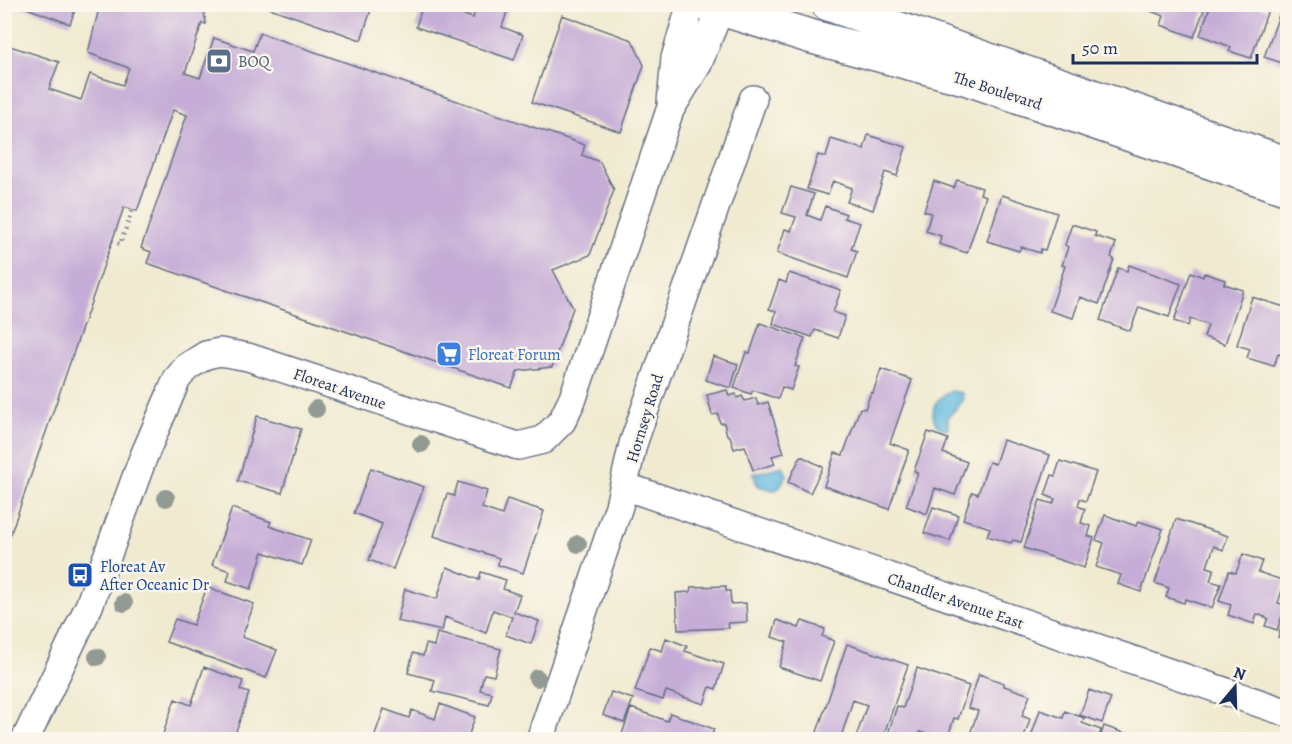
<svg xmlns="http://www.w3.org/2000/svg" width="1292" height="744" viewBox="0 0 1292 744" font-family="Alegreya,serif">
  <rect width="100%" height="100%" fill="#fbf7ec"/>
  <filter id="ink" filterUnits="userSpaceOnUse"><feTurbulence type="fractalNoise" baseFrequency=".0167" numOctaves="2"/><feDisplacementMap in="SourceGraphic" scale="12" xChannelSelector="R" yChannelSelector="G"/><feConvolveMatrix kernelMatrix="1 2 1 2 8 2 1 2 1" color-interpolation-filters="sRGB"/></filter>
  <filter id="wash" filterUnits="userSpaceOnUse"><feTurbulence type="fractalNoise" baseFrequency=".008" numOctaves="4" result="noise"/><feDisplacementMap in="SourceGraphic" scale="24" xChannelSelector="R" yChannelSelector="G"/><feGaussianBlur stdDeviation="1.35" result="paint"/><feColorMatrix in="noise" values="0 0 0 0 0 0 0 0 0 0 0 0 0 0 0 0 0 1.4 0 .05"/><feComposite in="paint" operator="in"/></filter>
  <g filter="url(#wash)">
    <rect width="100%" height="100%" fill="#f0ead0"/>
    <path fill="#62b9df" stroke="#3e749e" stroke-width="1.5" d="M950 391 962 393 963 401 948 417V429C933 430 929 411 938 400 941 397 946 394 950 391Z
      M783 466 787 475 778 489 773 490 758 486 753 474Z"/>
    <g id="blocks">
      <path fill="#c6add7" d="M16 4H77L70 24Z
        M100 4H203L206 24 202 23 185 73 200 78 214 38 253 51 260 33 585 145 582 155 600 162 614 190 590 255 553 270 573 308 552 367 518 371 511 388 147 263 151 252 141 248 187 115 173 110 137 211 124 207 4 553V44L59 62 49 89 81 100 90 74 123 85 129 68 88 53Z
        M258 4H373L361 40Z
        M423 4H433L473 18 477 4H514L513 7 509 6 502 27 523 35 514 60 416 27Z
        M1138 4H1206L1194 37 1161 25 1164 16 1137 6Z
        M1211 4H1219L1230 8 1231 4H1259L1258 6 1268 10 1251 58 1229 51 1231 47 1200 35Z
        M1283 4H1288V65L1264 57Z
        M562 15 632 40 644 65 621 132 532 102Z
        M868 135 906 147 897 176 885 172 873 210 847 202 852 188 833 181 828 195 807 189 818 155 826 157 831 139 864 149Z
        M957 180 982 188 980 194 986 196 967 253 939 244 941 236 926 231 931 213 924 211 934 181 954 188Z
        M791 187 814 194 807 215 820 220 825 206 846 214 844 218 860 223 851 249 857 251 848 278 777 253 785 229 791 231 796 217 782 213Z
        M1002 195 1057 213 1045 250 1041 249 1040 253 1021 247 1019 251 987 241Z
        M1072 224 1096 232 1095 236 1116 243 1111 257 1114 259 1099 304 1080 297 1073 318 1050 311 1065 266 1062 265 1068 247 1065 245Z
        M1129 265 1181 284 1169 317 1139 307 1130 331 1100 320 1118 268 1127 271Z
        M1191 272 1203 277 1204 273 1225 280 1224 284 1243 290 1225 344 1204 337 1208 325 1190 319 1188 326 1174 321Z
        M789 273 841 290 833 312 845 316 838 338 815 330 812 337 773 324 776 311 769 309 779 280 786 283Z
        M1252 297 1288 308V357L1278 354 1274 366 1247 358 1250 349 1237 345Z
        M760 323 805 338 795 366 799 367 791 390 782 387 778 399 753 390 751 394 734 388 746 352 750 353Z
        M713 356 738 364 731 388 706 380Z
        M881 369 912 380 890 443 909 450 889 509 824 486 835 453 843 455 860 408 865 409 871 392 873 393Z
        M727 390 729 396 736 394 737 398 742 396 745 401 756 398 758 405 768 402 784 453 772 456 775 464 753 470 745 446 734 449 730 436 727 435 724 423H720L718 414 712 415 707 395Z
        M257 416 301 429 282 493 238 481Z
        M928 432 948 439 943 453 967 462 955 495 935 488 927 514 906 506 918 473 914 471Z
        M1003 440 1050 455 1021 542 1013 540 1011 543 987 536 990 528 963 519 972 492 978 494 989 462 995 464Z
        M801 456 823 467 810 493 788 482Z
        M1060 461 1096 472 1086 501 1080 499 1078 506 1085 509 1081 523 1091 526 1088 536 1094 538 1084 568 1024 548 1040 500 1053 504 1055 499 1045 495 1052 475 1055 476Z
        M371 468 424 487 393 569 369 560 382 524 354 513Z
        M458 482 487 491 482 508 502 515 507 499 544 511 523 573 498 565 499 558 434 536 447 494 454 496Z
        M933 507 958 515 950 541 924 533Z
        M232 508 271 522 269 526 311 540 302 565 263 552 251 589 227 581 230 571 212 565Z
        M1105 515 1136 526 1138 521 1163 529 1141 592 1118 584 1121 575 1096 567 1104 543 1096 540Z
        M1176 519 1228 536 1223 550 1214 546 1207 567 1214 569 1210 581 1221 584 1212 608 1185 599 1184 603 1166 597 1169 588 1155 583Z
        M1243 554 1262 561 1258 572 1285 581 1278 603 1286 605 1277 630 1265 626 1268 618 1257 614 1254 624 1228 615 1231 605 1219 601 1229 571 1236 573Z
        M447 567 479 580 481 572 506 580 503 589 520 595 514 612 539 621 531 644 506 635 512 617 493 610 486 633 445 617 442 631 397 621 405 589 437 599Z
        M726 586V591H730L731 604 746 603 747 622 728 623 729 628 678 630 676 593 690 592 691 587Z
        M207 587 254 604 242 637 277 650 266 678 166 642 175 619 193 625Z
        M1287 607 1288 608V640L1278 637Z
        M777 620 799 628 802 621 825 629 822 636 834 641 820 681 779 667 787 642 772 637Z
        M437 633 501 649 494 676 484 674 480 690 492 693 489 705 432 691 435 680 408 673 413 653 423 656 426 644 434 646Z
        M666 638 687 646 685 651 724 664 716 689 710 687 704 704 666 691 663 700 635 691 650 647 662 651Z
        M847 644 908 665 882 740H855L867 705 853 700 840 740H831L816 735Z
        M204 667 243 681 240 690 249 693 233 740H180L163 734 175 699 191 705Z
        M917 668 969 686 958 719 954 718 947 740 920 732 918 740H886L897 706 903 708Z
        M979 674 1004 683V686L1030 695 1022 716 1030 719 1023 740H968L978 711 968 708Z
        M1089 690 1111 698 1102 723 1080 715Z
        M611 692 633 699 624 723 603 715Z
        M440 704 475 717 467 740H373L384 709 409 718 412 710 435 719Z
        M631 708 667 721 670 713 714 729 710 740H620Z
        M1040 710 1063 718 1065 711 1084 718 1082 723 1101 730 1098 740H1030Z
        M1104 726 1141 739V740H1099Z"/>
    </g>
  </g>
  <g filter="url(#ink)">
    <use href="#blocks" fill-opacity="0" stroke="#667086" stroke-width="1.5"/>
    <g fill="none" stroke-linecap="round" stroke-linejoin="round">
      <g stroke="#667086" stroke-width="30">
        <path id="street" d="M671 103 675 58 691 4
          M624 486 1288 713
          M25 740 89 606 143 458 177 379 187 367 206 355 220 352 248 357 518 446 543 440 562 421 573 398 670 110 698 64 722 4
          M540 740 619 506 633 444 753 99"/>
      </g>
      <g stroke="#667086" stroke-width="36">
        <path id="primary" d="M705 4 809 36 965 78 1288 189
          M828 4 1288 164"/>
      </g>
      <path stroke="#667086" stroke-width="4" stroke-dasharray="1.5 4.5" stroke-linecap="butt" d="M112 241 120 244 133 209"/>
      <use href="#street" stroke="#fff" stroke-width="27"/>
      <use href="#primary" stroke="#fff" stroke-width="33"/>
    </g>
    <g fill="#919b93">
      <circle cx="316" cy="409" r="9"/>
      <circle cx="421" cy="444" r="9"/>
      <circle cx="166" cy="498" r="9"/>
      <circle cx="578" cy="544" r="9"/>
      <circle cx="124" cy="603" r="9"/>
      <circle cx="97" cy="657" r="9"/>
      <circle cx="537" cy="678" r="9"/>
    </g>
  </g>
  <defs>
    <g id="bank-square" transform="scale(1.35)"><rect x="-9" y="-9" width="18" height="18" rx="4" fill="#5c6f8a" stroke="#fbf7ec"/><path d="M-6-4H6V4H-6ZM0-2.3a2.3 2.3 0 1 0 0 4.6a2.3 2.3 0 1 0 0-4.6Z" fill="#fff"/></g>
    <g id="supermarket-square" transform="scale(1.35)"><rect x="-9" y="-9" width="18" height="18" rx="4" fill="#3f7fe0" stroke="#fbf7ec"/><path d="M-6-5.5h2.5l.6 2H6L4.5 2H-2.5L-4.4-4H-6ZM-1.5 3.2a1.3 1.3 0 1 0 .1 0ZM3 3.2a1.3 1.3 0 1 0 .1 0Z" fill="#fff"/></g>
    <g id="bus-square" transform="scale(1.35)"><rect x="-9" y="-9" width="18" height="18" rx="4" fill="#1a4fb4" stroke="#fbf7ec"/><path d="M-5-6H5V4H4V6H2V4H-2V6H-4V4H-5ZM-3.5-4V0h7V-4ZM-3.5 1.2v1.5H-2V1.2ZM2 1.2v1.5H3.5V1.2Z" fill="#fff"/></g>
  </defs>
  <g fill-rule="evenodd">
    <use href="#bank-square" x="219" y="61"/>
    <use href="#supermarket-square" x="449" y="354"/>
    <use href="#bus-square" x="80" y="575"/>
  </g>
  <g text-anchor="middle" stroke-width="5" stroke-linejoin="round" paint-order="stroke">
    <g font-size="16" fill="#4e5e75" stroke="#fbf7ec" text-anchor="start">
      <text x="238" y="67">BOQ</text>
    </g>
    <g font-size="16" fill="#1b2f5e" stroke="#fbf7ec">
      <text transform="translate(998 90) rotate(18)" y="6">The Boulevard</text>
      <text transform="translate(340 388) rotate(19)" y="6">Floreat Avenue</text>
      <text transform="translate(644 418) rotate(-73)" y="6">Hornsey Road</text>
      <text transform="translate(956 600) rotate(19)" y="6">Chandler Avenue East</text>
    </g>
    <g font-size="16" fill="#366cbe" stroke="#fbf7ec" text-anchor="start">
      <text x="468" y="360">Floreat Forum</text>
    </g>
    <g font-size="16" fill="#164399" stroke="#fbf7ec" text-anchor="start">
      <text x="100" y="572">Floreat Av<tspan x="100" dy="18">After Oceanic Dr</tspan></text>
    </g>
  </g>
  <rect width="1292" height="744" fill="none" stroke="#fbf7ec" stroke-width="24"/>
  <g transform="translate(1235 687) rotate(19)" stroke="#fbf7ec" stroke-width="4.5" paint-order="stroke">
  <path d="M0-4.5L10 22L0 15L-10 22Z" fill="#1b2f5e"/>
  <text y="-9" font-size="16" font-weight="bold" text-anchor="middle" fill="#1b2f5e">N</text>
  </g>
  <path d="M1073 54v9h184v-9" fill="none" stroke="#1b2f5e" stroke-width="3"/>
  <text x="1082" y="54" font-size="18" fill="#1b2f5e" stroke="#fbf7ec" stroke-width="4.5" paint-order="stroke">50 m</text>
</svg>
